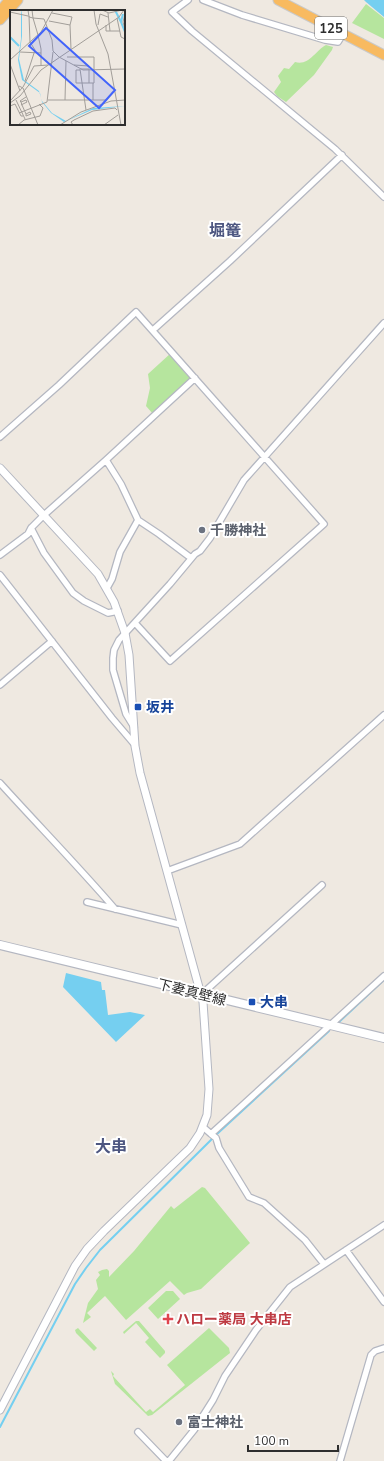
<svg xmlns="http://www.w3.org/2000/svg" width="384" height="1461" viewBox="0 0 384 1461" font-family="'Nunito Sans','Noto Sans JP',sans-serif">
  <rect width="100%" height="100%" fill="#efe9e1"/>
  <path fill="#b6e59e" d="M366 4 384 18V39L352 23Z
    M326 45 333 47 332 50 314 75 286 102 277 96 274 92 281 82 278 76 284 68 289 69 295 62C309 66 315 51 326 45Z
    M171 353 173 359 191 379 153 414 146 406 150 388 148 374Z
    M202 1187 205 1188 250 1243 201 1289 187 1293 184 1295 170 1281 126 1320 105 1296 87 1313 91 1317 83 1323 88 1303 98 1289 96 1280 100 1275 98 1272 102 1270 107 1269 109 1271V1277L134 1251 171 1206 174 1209Z
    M166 1291H173L180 1299 158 1319 148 1308Z
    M136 1321H139L165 1351V1353L160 1358 145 1342 149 1338 136 1323 124 1334 123 1332Z
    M78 1328 97 1348 94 1351 76 1333 75 1330Z
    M209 1328 229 1348 230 1353 152 1415 148 1416 144 1412 115 1384 111 1371 114 1374 113 1376 146 1412 150 1409 153 1412 185 1385 167 1365Z"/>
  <path fill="#75cff0" d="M364 0H384V17L366 2Z
    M66 973 101 982 102 990H105L108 1015 130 1012 145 1015 116 1042 63 987Z"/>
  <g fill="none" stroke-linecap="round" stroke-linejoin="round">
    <path stroke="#75cff0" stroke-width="2" d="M339 1022 384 980
      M0 1427 75 1284 86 1268 100 1250 217 1134 329 1031"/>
    <g stroke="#b4b7c1" stroke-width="8">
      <path id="minor" d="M188 0 172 12 192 31 335 149 384 197
        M203 0 242 15 325 40 338 42 343 34
        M153 330 230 261 342 155
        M0 437 59 385 136 312 324 524 170 661 135 623
        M106 460 121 484 138 520 159 534 191 558
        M0 555 28 534 31 528
        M0 575 112 718 135 745
        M107 588 112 579 120 552 138 520
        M118 611 108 613 84 601 73 593 44 553 31 528 44 515 106 460 195 378
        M0 685 52 641
        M134 727 126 714 113 670V658L114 650 119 640 170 584 195 554 200 551 210 538 244 480 384 323
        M0 783C38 825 78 866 115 909
        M167 871 240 844 384 715
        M87 902 182 925
        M202 994 322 885
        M203 1127 211 1134 384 976
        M211 1134 216 1138 219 1148 249 1197 264 1203 305 1240 324 1264
        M346 1250 384 1302
        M138 1432 166 1461
        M169 1461 194 1430 213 1400 225 1376 256 1330 290 1287 384 1225
        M340 1461 371 1355 375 1351 384 1348"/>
    </g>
    <g stroke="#b4b7c1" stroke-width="9">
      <path id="tertiary" d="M0 468 98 574 114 602 125 633 129 655 135 746 140 773 203 1002 209 1089 207 1115 200 1133 190 1148 104 1231 87 1249 75 1266 0 1410"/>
    </g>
    <g stroke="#b4b7c1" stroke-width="10">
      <path id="secondary" d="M0 945 384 1038"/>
    </g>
    <g stroke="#c9c9c9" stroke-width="11">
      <path id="trunk" d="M278 0 384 55
        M0 11 9 0
        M0 20 18 0"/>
    </g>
    <use href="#minor" stroke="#fff" stroke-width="5.5"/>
    <use href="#tertiary" stroke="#fff" stroke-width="7"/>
    <use href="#secondary" stroke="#fff" stroke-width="8"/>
    <use href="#trunk" stroke="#f8ba60" stroke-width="9"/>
  </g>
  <g fill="#6b7280" stroke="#fff" stroke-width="1.5">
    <circle cx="202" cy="530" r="4"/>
    <circle cx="179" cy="1422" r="4"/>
  </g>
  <g fill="#1a4fb4" stroke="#fff" stroke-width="1.5">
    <rect x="134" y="703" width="8" height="8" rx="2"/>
    <rect x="248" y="998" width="8" height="8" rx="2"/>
  </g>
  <path fill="#e0444e" stroke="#fff" stroke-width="1.5" d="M166 1313h4v4h4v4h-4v4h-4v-4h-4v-4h4z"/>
  <g text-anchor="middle" stroke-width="4" stroke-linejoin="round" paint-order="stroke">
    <rect fill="#fff" stroke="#6d6d6d" stroke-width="1" x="315" y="17" width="32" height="22" rx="3"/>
    <g font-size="13" font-weight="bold" fill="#2e2e2e">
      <text x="331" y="33">125</text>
    </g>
    <g font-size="14" font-weight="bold" fill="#5b616d" stroke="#fff" text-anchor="start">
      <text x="210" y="535">千勝神社</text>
      <text x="187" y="1427">富士神社</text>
    </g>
    <g font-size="14" font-weight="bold" fill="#164399" stroke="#fff" text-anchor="start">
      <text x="146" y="712">坂井</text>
      <text x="260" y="1007">大串</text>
    </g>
    <g font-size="14" fill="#2e2e2e" stroke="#fff">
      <text transform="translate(192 992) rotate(14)" y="5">下妻真壁線</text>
    </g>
    <g font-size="14" font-weight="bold" fill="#be3a42" stroke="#fff" text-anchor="start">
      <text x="176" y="1324">ハロー薬局 大串店</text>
    </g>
    <g font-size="16" font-weight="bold" fill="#4d5680" stroke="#fff">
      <text x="225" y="236">堀篭</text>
      <text x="111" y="1152">大串</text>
    </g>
  </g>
  <g transform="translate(10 10)">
    <rect width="115" height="115" fill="#efe9e1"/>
    <path d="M11 0 12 4V26L9 49 14 70 29 81 32 91 42 103 56 111 83 98 115 96 82 100 54 112 41 103 32 92 30 83 12 70 8 50 11 29Z" fill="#75cff0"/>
    <path fill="none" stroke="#75cff0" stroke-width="2" d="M105 0 111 12M113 4 111 12 115 22M0 27 9 36"/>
    <path fill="none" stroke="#a29e99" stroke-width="1" d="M18 0 19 7 23 8 28 25M22 0 23 8 34 9 42 30 43 41 49 47 73 60 115 59M84 0 86 14 98 44 111 115M92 0 99 3 112 0M0 2 18 6M98 3 100 21M115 4 113 12 115 19M107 8 111 27 115 29M39 11 60 15 62 7 42 3M60 15 61 39M88 15 90 4 98 7M96 15V21H110M28 25 31 39V55M10 42 31 43M57 47H84V73H66V60H70M0 50 31 22 43 0M0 54 10 81M64 55 79 56M70 59 76 100M71 59H79V73M15 71 25 40 20 32 19 6M83 73V90M9 76 13 78 28 115M6 90 15 109M38 90H97M55 90 56 51M0 91 13 77 24 56 38 55M11 92 16 90 17 92 11 95M0 93 10 86 31 60 109 7 114 0M0 96 5 94 11 106H13M9 103 37 92 43 42M16 104 20 102 21 104 16 106V104L12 95 11 92 10 91 16 87M8 115 14 110 30 106 33 98 29 94M50 115 71 102 101 91 115 90M63 115 61 112 64 110 83 101 105 98 107 100M94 115 108 105"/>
    <path fill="#4264fb" fill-opacity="0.15" stroke="#4264fb" stroke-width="2" d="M36 18 105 80 89 98 19 36Z"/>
    <rect width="115" height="115" fill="none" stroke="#2e2e2e" stroke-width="2"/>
  </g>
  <path d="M248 1445v6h90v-6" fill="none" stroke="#2e2e2e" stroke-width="2"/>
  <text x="254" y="1445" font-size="12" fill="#2e2e2e" stroke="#ffffff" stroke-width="3" paint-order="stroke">100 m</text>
</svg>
